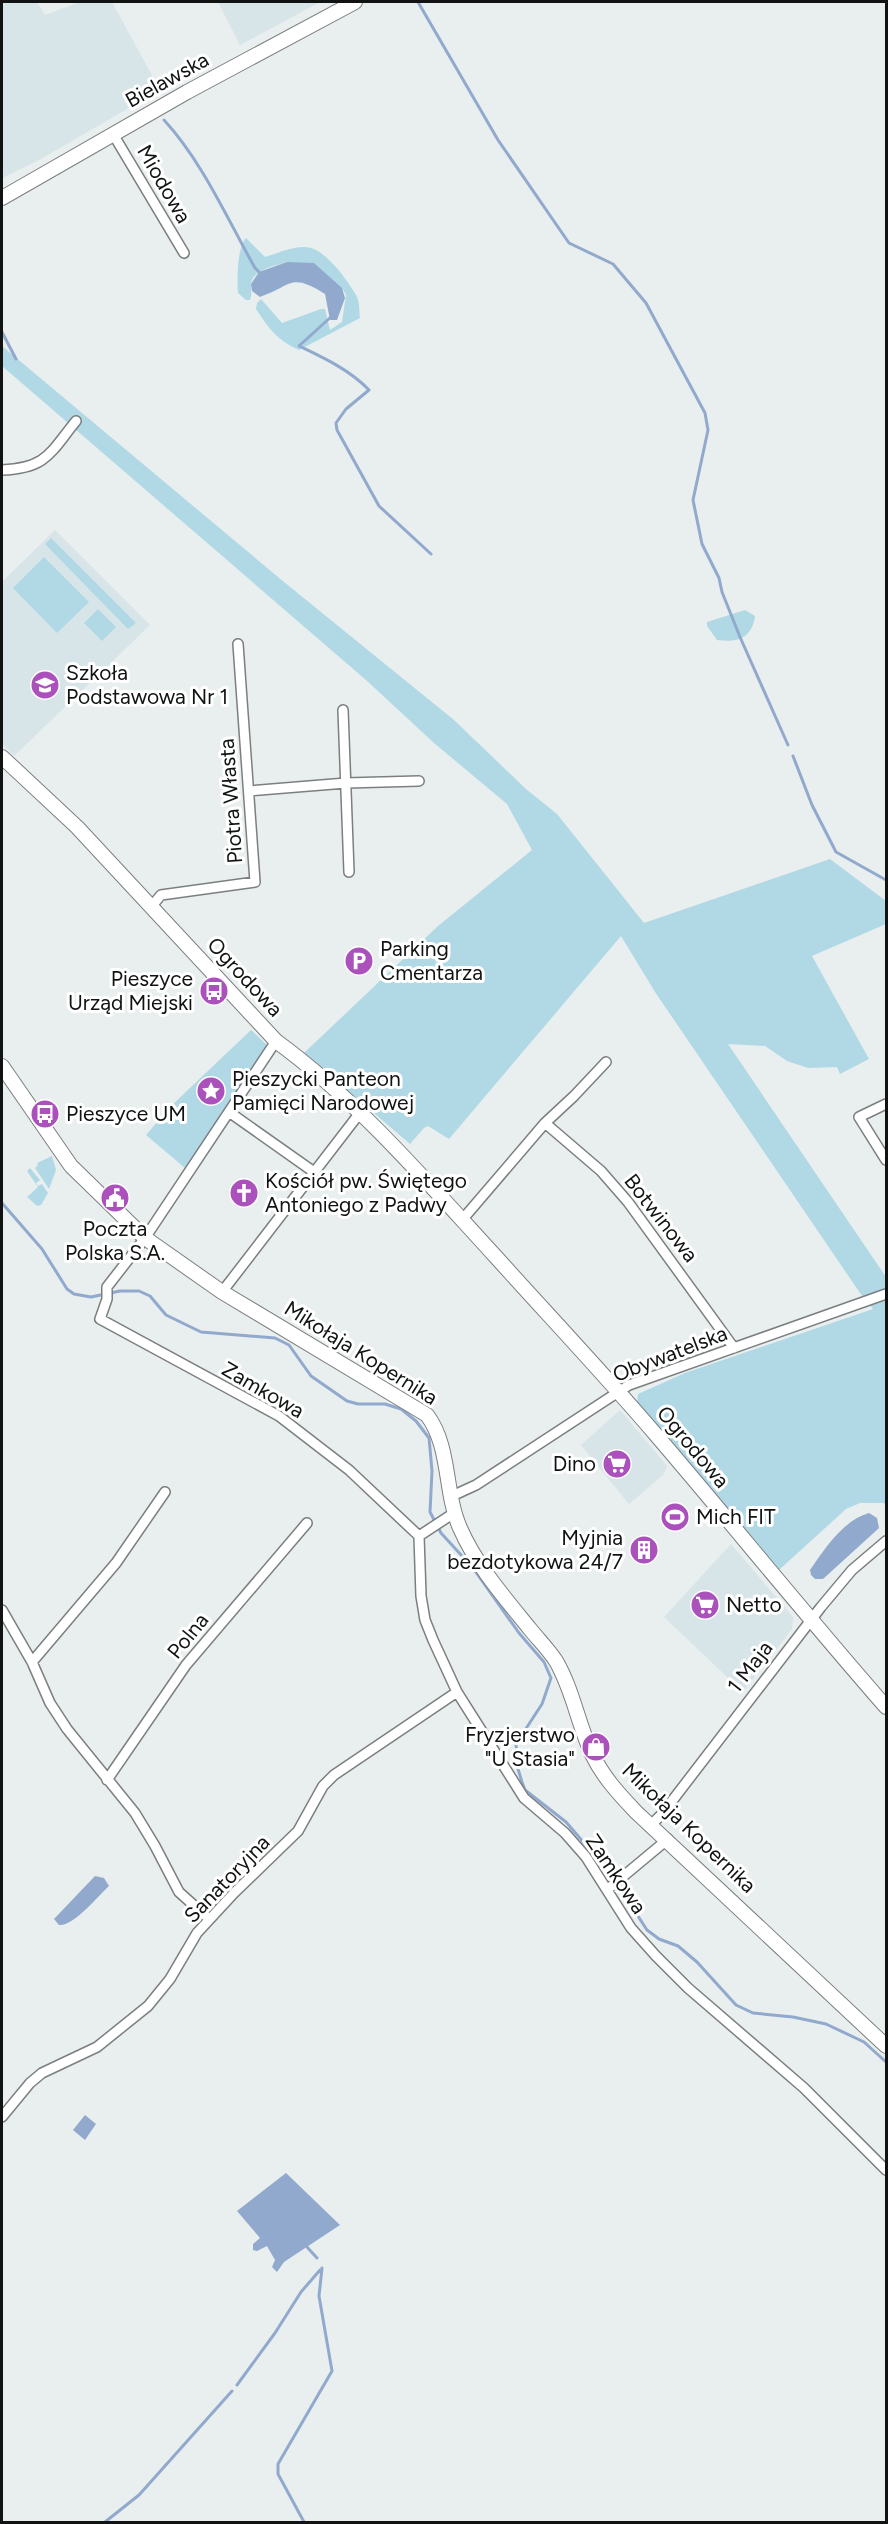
<svg xmlns="http://www.w3.org/2000/svg" width="888" height="2524" viewBox="0 0 888 2524" font-family="Figtree,sans-serif">
  <rect width="100%" height="100%" fill="#e9eeef"/>
  <path fill="#d7e4e8" d="M2 2H37L45 15 80 2H112L160 90 39 160 2 178Z
    M218 2H320L240 45Z
    M55 530 150 625 14 756 2 744V582Z
    M620 1410 667 1466 664 1474 629 1504 581 1445Z
    M731 1544 793 1617 792 1629 743 1692 664 1617Z"/>
  <path fill="#b1d9e5" d="M246 238 265 257C279 253 297 244 311 248 328 253 348 281 356 295 360 302 359 311 360 318L299 350C276 339 270 330 256 309L257 303 261 299 282 323 321 309H325L330 330 342 322 346 295 342 288 287 262C275 266 251 270 251 285 251 291 252 294 250 300H246L238 293C237 279 237 248 246 238Z
    M2 346 284 582 454 720 526 789 557 814 644 923 830 859 886 901V924L812 956 869 1059 840 1074 837 1067 808 1068 787 1061 765 1046 728 1044 886 1277V1506L884 1503H860L846 1509 779 1570 637 1403 638 1394 685 1373 873 1309 860 1293 655 992 621 936 449 1139 428 1126 424 1128 410 1144 304 1053 438 926 532 850 507 804 434 743 366 680 2 366Z
    M51 538 136 623 128 629 45 544Z
    M44 557 89 602 57 633 13 588Z
    M98 609 116 627 102 641 84 623Z
    M745 610 755 616C752 638 738 643 717 640L707 626V622Z
    M251 1030 267 1045 185 1168 146 1135 170 1107Z
    M52 1156 56 1170 49 1189 35 1168 38 1165 37 1163Z
    M30 1168 40 1180 36 1183 38 1186 42 1184 48 1193 41 1205 37 1206 27 1197 38 1187 27 1171Z"/>
  <path fill="#91a9cd" d="M287 262 314 263 342 288 345 298 337 320H330L325 294C290 272 292 286 260 297L252 291 251 284 259 272Z
    M869 1513 877 1518 879 1528 823 1579H815L811 1575 810 1570C824 1550 843 1520 869 1513Z
    M95 1876 104 1878 109 1886C98 1896 73 1927 59 1925L54 1919Z
    M85 2115 96 2124 85 2140 73 2130Z
    M286 2173 340 2225 284 2262 277 2272 272 2267 275 2260 267 2246 257 2251 253 2250V2244L260 2238 237 2211Z"/>
  <g fill="none" stroke-linecap="round" stroke-linejoin="round">
    <path stroke="#91a9cd" stroke-width="3" d="M418 2 498 140 569 243 613 264 646 303 705 413 708 430 693 500 702 544 719 578 722 592 740 637 788 745
      M164 120C202 161 228 220 255 268L260 273
      M332 316 299 346C324 358 350 370 369 390L346 409 336 423 337 430 379 506 431 554
      M2 332 16 359
      M793 756 812 805 836 852 886 880
      M2 1203 42 1249 67 1289 74 1294 91 1297 120 1291H139L150 1296 166 1315 201 1332 275 1338 289 1345 311 1376 347 1401 358 1404H385L401 1409 416 1421 429 1438 432 1471 430 1512 441 1533 473 1568 519 1633 544 1662 551 1678 542 1704 516 1744 518 1769 522 1782 525 1790 566 1822 610 1873 647 1930 659 1939 678 1946 697 1962 736 2005 753 2013 793 2017 826 2024 864 2042 886 2062
      M307 2247 317 2258
      M237 2385 275 2333 301 2292 320 2270
      M105 2522 139 2495 232 2391
      M304 2522 278 2474V2464L332 2371 319 2296 322 2268"/>
    <g stroke="#7b7f80" stroke-width="12">
      <path id="street" d="M113 134 184 253
        M2 470C47 468 50 453 76 421
        M343 710 349 872
        M249 791 346 783 419 781
        M151 907 161 895 255 882 238 644
        M276 1041 145 1238 107 1287V1299L100 1319 279 1416 349 1470 419 1536 421 1596 425 1620 433 1640 457 1692 524 1798 565 1833 586 1857 631 1928 656 1956 688 1988 804 2088 886 2170
        M886 1104 859 1117 886 1160
        M229 1112 314 1172
        M545 1123 601 1171 628 1202 734 1348
        M462 1220 545 1123 574 1096 606 1062
        M222 1292 359 1114
        M452 1496 476 1485 629 1385 886 1294
        M419 1536 454 1513
        M2 1610 32 1662 50 1703 67 1729 135 1813 155 1846 179 1892 209 1919
        M32 1662 116 1563 165 1492
        M107 1780 186 1665 307 1523
        M652 1824 662 1814 821 1607 852 1570 886 1541
        M608 1889 668 1839
        M2 2117 30 2083 42 2073 97 2047 148 2006 170 1979 197 1933 234 1893 298 1831 323 1786 334 1775 457 1692"/>
    </g>
    <g stroke="#7b7f80" stroke-width="16">
      <path id="secondary" d="M2 198 187 92 355 2
        M2 757 77 827 276 1041C357 1100 428 1183 496 1257 550 1317 605 1375 657 1436 734 1526 808 1618 886 1707
        M2 1066 71 1166 145 1238 222 1292 427 1415C451 1447 444 1492 460 1528 476 1565 505 1598 530 1629 538 1639 549 1650 556 1661 573 1690 578 1724 592 1754 603 1777 619 1794 636 1812L886 2046"/>
    </g>
    <use href="#street" stroke="#fff" stroke-width="9"/>
    <use href="#secondary" stroke="#fff" stroke-width="14"/>
  </g>
  <defs>
    <g id="school-disc" transform="scale(1.5)"><circle r="9.5" fill="#ab51bc" stroke="#fff"/><path d="M0-5L7-2L0 1L-7-2ZM-4 1L0 2.5L4 1V4Q0 6-4 4Z" fill="#fff"/></g>
    <g id="parking-disc" transform="scale(1.5)"><circle r="9.5" fill="#ab51bc" stroke="#fff"/><path d="M-3.5-5.5H1a3.5 3.5 0 0 1 0 7H-1V5.5H-3.5ZM-1-3.4V-.6H.8a1.4 1.4 0 0 0 0-2.8Z" fill="#fff"/></g>
    <g id="bus-disc" transform="scale(1.5)"><circle r="9.5" fill="#ab51bc" stroke="#fff"/><path d="M-5-6H5V4H4V6H2V4H-2V6H-4V4H-5ZM-3.5-4V0h7V-4ZM-3.5 1.2v1.5H-2V1.2ZM2 1.2v1.5H3.5V1.2Z" fill="#fff"/></g>
    <g id="sight-disc" transform="scale(1.5)"><circle r="9.5" fill="#ab51bc" stroke="#fff"/><path d="M0-6L1.8-2.2L6-1.7L2.9 1.2L3.7 5.4L0 3.3L-3.7 5.4L-2.9 1.2L-6-1.7L-1.8-2.2Z" fill="#fff"/></g>
    <g id="church-disc" transform="scale(1.5)"><circle r="9.5" fill="#ab51bc" stroke="#fff"/><path d="M-1.2-6h2.4v3.5h3.3v2.4h-3.3V6h-2.4V-.1h-3.3v-2.4h3.3Z" fill="#fff"/></g>
    <g id="civic-disc" transform="scale(1.5)"><circle r="9.5" fill="#ab51bc" stroke="#fff"/><path d="M-.6-6.5H3V-4.5H.6V-3L4-1V1h2V6H-6V1h2V-1L-.6-3ZM-1.2 2.5V6h2.4V2.5Z" fill="#fff"/></g>
    <g id="supermarket-disc" transform="scale(1.5)"><circle r="9.5" fill="#ab51bc" stroke="#fff"/><path d="M-6-5.5h2.5l.6 2H6L4.5 2H-2.5L-4.4-4H-6ZM-1.5 3.2a1.3 1.3 0 1 0 .1 0ZM3 3.2a1.3 1.3 0 1 0 .1 0Z" fill="#fff"/></g>
    <g id="stadium-disc" transform="scale(1.5)"><circle r="9.5" fill="#ab51bc" stroke="#fff"/><path d="M0-5a6.5 5 0 1 0 0 10a6.5 5 0 1 0 0-10ZM-3.5-1.8h7v3.6h-7Z" fill="#fff"/></g>
    <g id="building-disc" transform="scale(1.5)"><circle r="9.5" fill="#ab51bc" stroke="#fff"/><path d="M-4-6H4V6H1V3H-1V6H-4ZM-2.5-4.3h1.7v1.8h-1.7ZM.8-4.3h1.7v1.8H.8ZM-2.5-1h1.7V.8h-1.7ZM.8-1h1.7V.8H.8Z" fill="#fff"/></g>
    <g id="shop-disc" transform="scale(1.5)"><circle r="9.5" fill="#ab51bc" stroke="#fff"/><path d="M-5-2.5h2.3a2.7 3.5 0 0 1 5.4 0H5L5.5 6h-11ZM-1.5-2.5h3a1.5 2.3 0 0 0-3 0Z" fill="#fff"/></g>
  </defs>
  <g fill-rule="evenodd">
    <use href="#school-disc" x="45" y="685"/>
    <use href="#parking-disc" x="359" y="961"/>
    <use href="#bus-disc" x="214" y="991"/>
    <use href="#sight-disc" x="211" y="1091"/>
    <use href="#bus-disc" x="45" y="1114"/>
    <use href="#church-disc" x="244" y="1193"/>
    <use href="#civic-disc" x="115" y="1198"/>
    <use href="#supermarket-disc" x="617" y="1464"/>
    <use href="#stadium-disc" x="675" y="1517"/>
    <use href="#building-disc" x="644" y="1550"/>
    <use href="#supermarket-disc" x="705" y="1605"/>
    <use href="#shop-disc" x="596" y="1747"/>
  </g>
  <g text-anchor="middle" stroke-width="6" stroke-linejoin="round" paint-order="stroke">
    <g font-size="21" fill="#111313" stroke="#fff">
      <text transform="translate(167 80) rotate(-29)" y="7">Bielawska</text>
      <text transform="translate(164 184) rotate(60)" y="7">Miodowa</text>
      <text transform="translate(231 801) rotate(-94)" y="7">Piotra Własta</text>
      <text transform="translate(245 977) rotate(47)" y="7">Ogrodowa</text>
      <text transform="translate(661 1218) rotate(52)" y="7">Botwinowa</text>
      <text transform="translate(361 1353) rotate(32)" y="7">Mikołaja Kopernika</text>
      <text transform="translate(670 1354) rotate(-21)" y="7">Obywatelska</text>
      <text transform="translate(263 1390) rotate(30)" y="7">Zamkowa</text>
      <text transform="translate(693 1447) rotate(50)" y="7">Ogrodowa</text>
      <text transform="translate(188 1636) rotate(-51)" y="7">Polna</text>
      <text transform="translate(750 1667) rotate(-52)" y="7">1 Maja</text>
      <text transform="translate(689 1828) rotate(44)" y="7">Mikołaja Kopernika</text>
      <text transform="translate(616 1874) rotate(56)" y="7">Zamkowa</text>
      <text transform="translate(227 1879) rotate(-46)" y="7">Sanatoryjna</text>
    </g>
    <g font-size="21" fill="#111313" stroke="#fff" text-anchor="start">
      <text x="66" y="680">Szkoła<tspan x="66" dy="24">Podstawowa Nr 1</tspan></text>
      <text x="380" y="956">Parking<tspan x="380" dy="24">Cmentarza</tspan></text>
      <text x="193" y="986" text-anchor="end">Pieszyce<tspan x="193" dy="24">Urząd Miejski</tspan></text>
      <text x="232" y="1086">Pieszycki Panteon<tspan x="232" dy="24">Pamięci Narodowej</tspan></text>
      <text x="66" y="1121">Pieszyce UM</text>
      <text x="265" y="1188">Kościół pw. Świętego<tspan x="265" dy="24">Antoniego z Padwy</tspan></text>
      <text x="115" y="1236" text-anchor="middle">Poczta<tspan x="115" dy="24">Polska S.A.</tspan></text>
      <text x="596" y="1471" text-anchor="end">Dino</text>
      <text x="696" y="1524">Mich FIT</text>
      <text x="623" y="1545" text-anchor="end">Myjnia<tspan x="623" dy="24">bezdotykowa 24/7</tspan></text>
      <text x="726" y="1612">Netto</text>
      <text x="575" y="1742" text-anchor="end">Fryzjerstwo<tspan x="575" dy="24">"U Stasia"</tspan></text>
    </g>
  </g>
  <rect width="888" height="2524" fill="none" stroke="#111313" stroke-width="6"/>
</svg>
